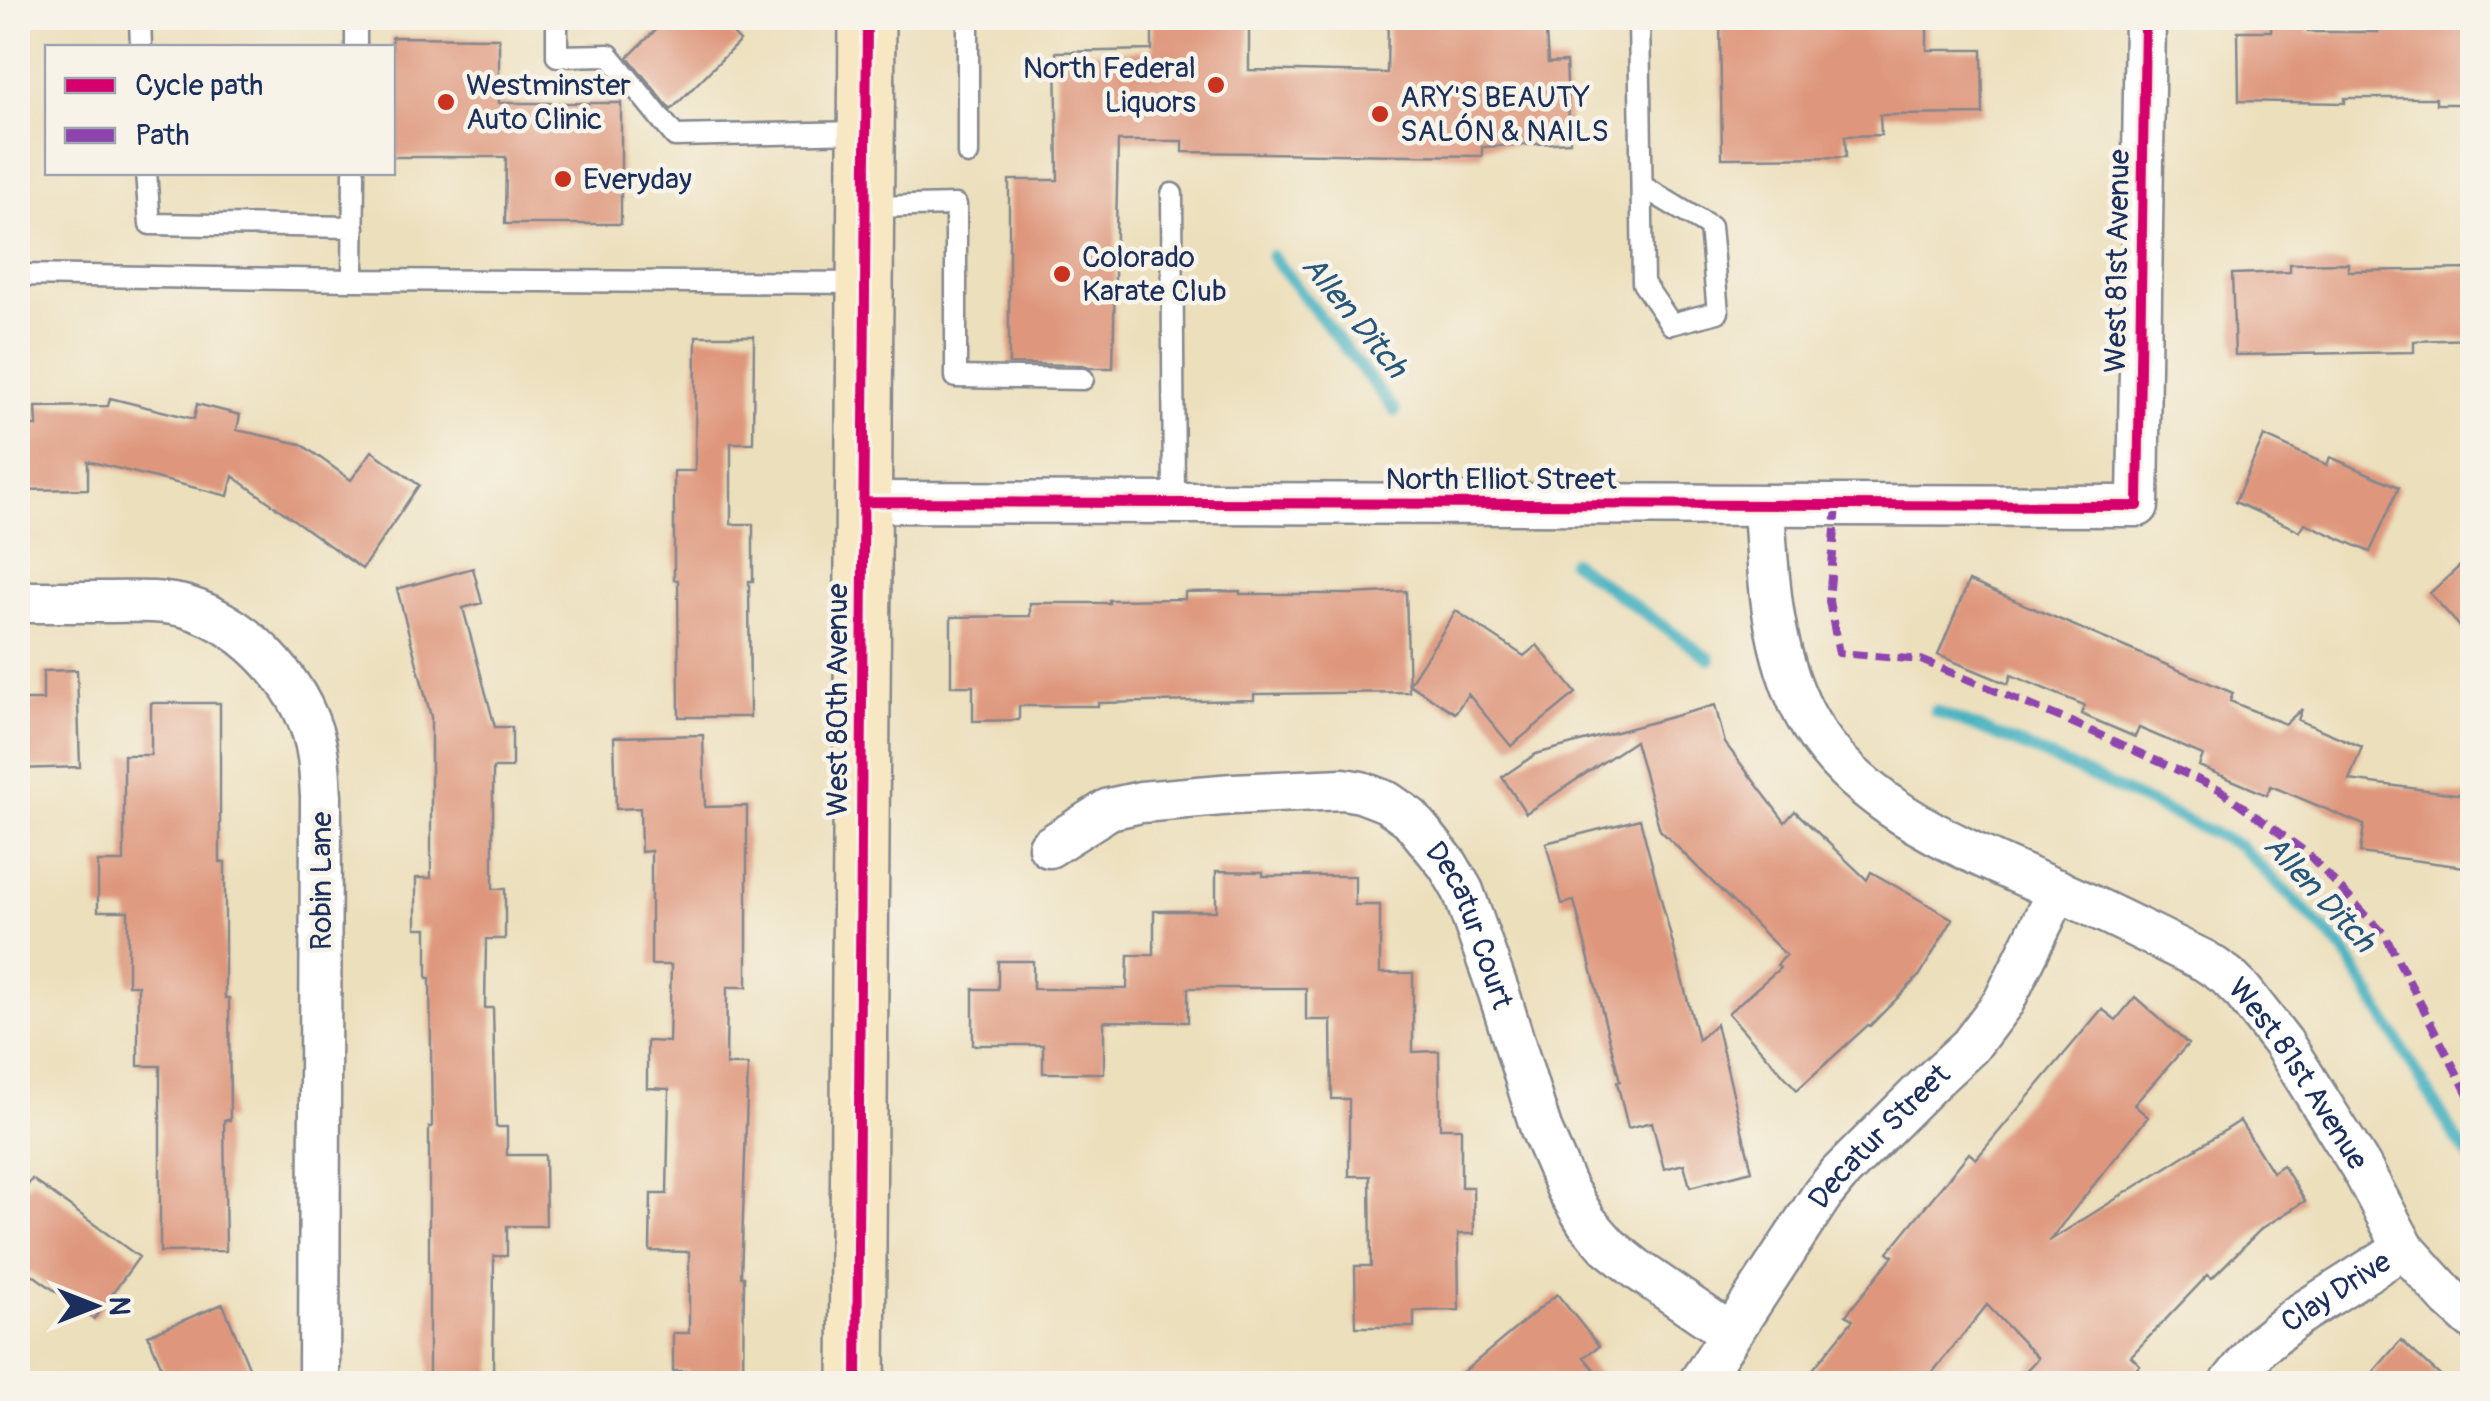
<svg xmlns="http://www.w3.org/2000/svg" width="2490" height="1401" viewBox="0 0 2490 1401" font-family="Pangolin,sans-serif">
  <rect width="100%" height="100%" fill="#f7f3e8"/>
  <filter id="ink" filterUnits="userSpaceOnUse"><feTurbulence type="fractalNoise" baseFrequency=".01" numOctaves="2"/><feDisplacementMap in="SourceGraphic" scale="20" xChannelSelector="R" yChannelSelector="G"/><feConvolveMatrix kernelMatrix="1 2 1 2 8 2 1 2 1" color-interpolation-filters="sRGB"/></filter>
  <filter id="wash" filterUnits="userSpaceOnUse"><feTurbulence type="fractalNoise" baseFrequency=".0048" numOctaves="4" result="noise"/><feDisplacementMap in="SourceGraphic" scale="40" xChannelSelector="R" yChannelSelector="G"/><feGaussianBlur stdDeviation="2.25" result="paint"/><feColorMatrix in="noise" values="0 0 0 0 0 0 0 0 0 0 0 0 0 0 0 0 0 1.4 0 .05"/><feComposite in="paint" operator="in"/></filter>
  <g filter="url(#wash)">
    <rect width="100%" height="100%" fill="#ecdfbc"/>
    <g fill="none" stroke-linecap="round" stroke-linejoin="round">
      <path stroke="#44b1c0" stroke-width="12" d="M1272 256 1395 411
        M1572 562 1710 659
        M1935 711 2036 751 2239 845 2343 949 2455 1137 2472 1159"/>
    </g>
    <g id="blocks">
      <path fill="#de977d" d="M668 18H717L740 41 671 110 628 57Z
        M1152 18H1249V70L1387 73 1388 18H1545L1548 63 1566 62 1570 142 1482 147V156L1183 152V141H1118L1113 368H1091L1083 365 1009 364V180H1058L1056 52 1152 50Z
        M1778 18H1927V50H1982L1983 114 1880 115 1881 135 1845 136 1846 157 1722 158 1720 20Z
        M2378 19H2436V23H2472V104H2436V98H2345V103L2239 101 2238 31H2271V26H2308V32H2378Z
        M392 37 499 38V103H621V224H505L506 157H392Z
        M2348 263V271L2472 269V339L2414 341V352L2235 355 2232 274 2290 272V264Z
        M696 336H754L753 443H731V524H753V581H749L750 717H679L678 580H674V471H695Z
        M110 398 194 419 197 404 240 415 237 430 301 444 351 480 372 451 419 485 362 569 233 476 228 496 88 461V489L18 490V426H37L36 407 108 406Z
        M2264 436 2327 465 2330 457 2399 487 2370 552 2305 523 2300 531 2235 502Z
        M2472 555V640L2430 593Z
        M473 568 482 603 463 608 495 727H512V768H493V889H505V939H486L485 1008H493L496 1127H507V1155H545L546 1226H507V1256H494L493 1384H429V1127H432L430 978H427V928H416V878H431V717L397 589Z
        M1969 581 2233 693 2230 701 2285 724 2302 709 2298 720 2362 747 2349 780 2472 796V868L2360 853 2364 825 2271 786 2267 795 2199 766 2203 755 2139 728 2135 737 2081 714 2084 705 2011 675 2008 684 1938 655Z
        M1240 591V594H1352L1406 591 1409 692 1254 694V700L1098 703V706H1019V720L973 721V686H951V617L1030 616V603H1109V600L1185 599V592Z
        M1456 611 1524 656 1537 645 1576 693 1511 746 1468 694 1455 713 1409 684Z
        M77 670 80 767 18 769V700H43V671Z
        M151 703H220V862H225V998H229L230 1120H224L226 1251 160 1252V1066H138V985H128V911H98V862H124V755H151Z
        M1715 705 1725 743 1785 822 1795 811 1867 880 1871 872 1953 919 1920 975 1870 1026 1868 1025 1797 1090 1728 1013 1780 968 1777 965 1786 955 1660 830 1635 741 1526 813 1502 777 1536 754Z
        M703 735 705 807 747 806V987H727L726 1065H748L741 1277H744L743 1384H688L689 1371H673V1333H689V1252L650 1251 651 1194H667L669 1089 647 1088V1041L669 1042 671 965H651V851L641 852 640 808 616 809 614 737Z
        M1640 819 1698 1040 1716 1024 1752 1171 1690 1187 1684 1164 1664 1169 1652 1122 1628 1128 1617 1082 1620 1081 1574 901 1562 904 1546 843Z
        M1216 871 1263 872V876H1355V905H1380V973H1413V1052L1439 1051 1440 1128H1461V1187H1473L1474 1234H1458L1459 1310 1414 1311V1327H1356L1355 1266H1371L1370 1176H1349V1099H1332L1331 1020H1306V988H1188V1022L1104 1021V1073H1043V1045H973V989H998V961H1033V989H1127L1128 955H1154V911H1216Z
        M2135 997 2188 1044 2134 1105 2148 1117 2049 1241 2240 1121 2272 1172 2283 1165 2305 1201 2261 1229 2212 1278 2208 1275 2131 1356 2140 1365 2122 1384H2013L2038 1358 1987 1305 1923 1384H1801L1853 1320 1846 1315 1893 1256 1888 1252 1969 1153 1976 1159 2102 1009 2116 1020Z
        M32 1179 139 1257 94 1319 18 1264V1199Z
        M1557 1294 1599 1346 1584 1357 1606 1384H1449Z
        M223 1304 256 1384H169L148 1335Z
        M2401 1340 2449 1384H2363Z"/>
    </g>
  </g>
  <g filter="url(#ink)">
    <use href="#blocks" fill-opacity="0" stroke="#84878d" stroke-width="2.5"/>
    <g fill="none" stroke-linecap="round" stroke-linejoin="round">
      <g stroke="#84878d" stroke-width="25">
        <path id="lane" d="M140 18 141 48
          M557 18V56L609 55 675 136 862 132
          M968 18V154
          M1639 18 1643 283 1671 324 1718 312 1710 227 1642 186
          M356 48V18
          M146 172 150 224 354 227
          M1172 194 1174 502
          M868 207 956 205V377L1083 379
          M18 275 353 280 863 283
          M353 280 354 172"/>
      </g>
      <g stroke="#84878d" stroke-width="45">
        <g id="street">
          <path d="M863 502 2138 506 2145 18"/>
          <path id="s1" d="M1764 506C1768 577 1771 649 1804 713 1853 808 1969 851 2061 892 2109 913 2157 938 2205 961L2227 976 2243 992 2283 1043 2361 1167 2404 1248 2450 1299 2472 1319"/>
          <path d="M18 602C48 602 79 602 110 602 136 602 162 600 187 607 251 626 309 691 318 757 320 770 320 783 321 796L319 1384"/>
          <path id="s2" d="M1049 847 1109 809 1141 802 1233 794 1343 789 1361 792 1387 802 1410 818 1448 865 1463 891 1499 993 1541 1129 1567 1189 1587 1222 1608 1246 1638 1270 1730 1333"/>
          <path id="s3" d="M1698 1384 1822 1195 1839 1174 1929 1084 1970 1046 2004 1001 2058 890"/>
          <path id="s4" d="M2230 1384 2260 1346 2297 1316 2404 1248"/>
        </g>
      </g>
      <g stroke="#84878d" stroke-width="60">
        <path id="secondary" d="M857 1384 867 18"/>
      </g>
      <use href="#lane" stroke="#fff" stroke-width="20"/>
      <use href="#street" stroke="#fff" stroke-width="40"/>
      <use href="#secondary" stroke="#f7e8c3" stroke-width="55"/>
      <path stroke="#8e44ad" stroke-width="8" stroke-dasharray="15 8" stroke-linecap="butt" d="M1837 506 1829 601 1839 653 1921 660 2071 722 2219 789 2307 853 2385 935 2472 1102"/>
      <g stroke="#f7f3e8" stroke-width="16">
        <path id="cycleway" d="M863 502 2138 506 2145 18
          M857 1384 867 18"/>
      </g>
      <use href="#cycleway" stroke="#d6006c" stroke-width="10"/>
    </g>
  </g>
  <g fill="#c8321e" stroke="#f7f3e8" stroke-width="4">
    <circle cx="1216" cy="85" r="10"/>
    <circle cx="446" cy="102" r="10"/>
    <circle cx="1380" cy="114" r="10"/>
    <circle cx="563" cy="179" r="10"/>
    <circle cx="1062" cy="274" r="10"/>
  </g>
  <g text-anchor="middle" stroke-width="9" stroke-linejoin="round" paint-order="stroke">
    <g font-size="30" fill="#1b2f5e" stroke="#f7f3e8" text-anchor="start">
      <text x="1196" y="78" text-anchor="end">North Federal<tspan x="1196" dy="34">Liquors</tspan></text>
      <text x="466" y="95">Westminster<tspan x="466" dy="34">Auto Clinic</tspan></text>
      <text x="1400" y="107">ARY'S BEAUTY<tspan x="1400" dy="34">SALÓN &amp; NAILS</tspan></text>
      <text x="583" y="189">Everyday</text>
      <text x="1082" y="267">Colorado<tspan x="1082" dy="34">Karate Club</tspan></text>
    </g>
    <g font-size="30" fill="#1b2f5e" stroke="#f7f3e8">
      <text transform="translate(2117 261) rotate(-89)" y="10">West 81st Avenue</text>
      <text x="1501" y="489">North Elliot Street</text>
      <text transform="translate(837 700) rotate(-90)" y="10">West 80th Avenue</text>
      <text transform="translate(321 881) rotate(-90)" y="10">Robin Lane</text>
      <text dy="10" stroke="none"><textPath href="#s2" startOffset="505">Decatur Court</textPath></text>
      <text dy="10" stroke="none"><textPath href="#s1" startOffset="840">West 81st Avenue</textPath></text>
      <text dy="10" stroke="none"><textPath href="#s3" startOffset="308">Decatur Street</textPath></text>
      <text dy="10" stroke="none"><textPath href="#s4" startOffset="142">Clay Drive</textPath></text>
    </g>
    <g font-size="32" font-style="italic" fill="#27567b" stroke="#f7f3e8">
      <text transform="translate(1355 316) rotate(51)" y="11">Allen Ditch</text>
      <text transform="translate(2320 893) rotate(47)" y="11">Allen Ditch</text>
    </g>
  </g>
  <rect width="2490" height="1401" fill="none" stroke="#f7f3e8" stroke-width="60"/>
  <rect x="45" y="45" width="350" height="130" fill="#f7f3e8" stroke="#9fa5b1" stroke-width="2.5"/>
  <rect x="65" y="78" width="50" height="15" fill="#d6006c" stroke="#9fa5b1" stroke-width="2.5"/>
  <text x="135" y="95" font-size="30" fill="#1b2f5e">Cycle path</text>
  <rect x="65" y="128" width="50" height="15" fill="#8e44ad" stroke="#9fa5b1" stroke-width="2.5"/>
  <text x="135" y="145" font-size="30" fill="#1b2f5e">Path</text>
  <g transform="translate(95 1306) rotate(90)" stroke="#f7f3e8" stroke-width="8" paint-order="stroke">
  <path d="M0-8L18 38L0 25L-18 38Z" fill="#1b2f5e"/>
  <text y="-15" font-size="28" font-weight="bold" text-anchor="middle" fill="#1b2f5e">N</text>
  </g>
</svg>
